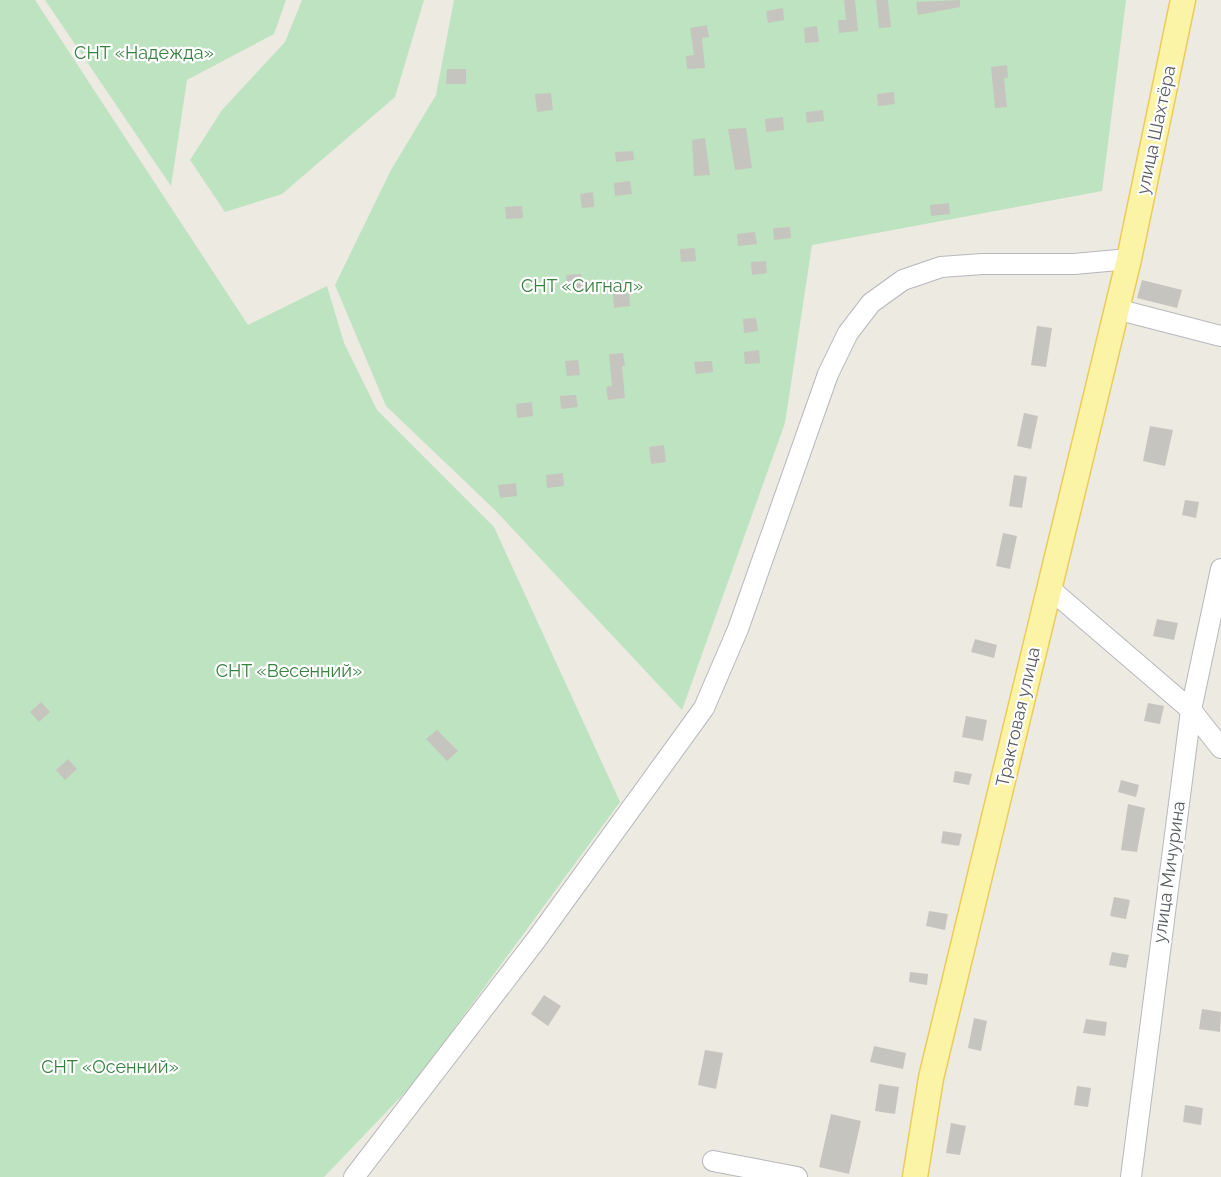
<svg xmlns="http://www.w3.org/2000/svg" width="1221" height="1177" viewBox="0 0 1221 1177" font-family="Raleway,sans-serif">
  <rect width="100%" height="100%" fill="#eceae1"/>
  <path fill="#bee3c0" d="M0 0H35L248 325 327 286 344 343 377 410 494 527 620 802 415 1082 324 1177H0Z
    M45 0H286L274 34 187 80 171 186Z
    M302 0H424L395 97 282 194 225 212 190 160 222 110 285 42Z
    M454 0H1126L1102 191 812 245 785 423 682 710 495 510 386 406 335 285 391 170 436 95Z"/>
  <path fill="#c6c4be" d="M844 0H855L858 31 839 33 838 20H846Z
    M876 0H888L891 27 879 28Z
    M960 0V7L918 15 916 2Z
    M783 8 784 20 768 23 766 11Z
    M707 25 709 37 702 38 705 68 687 69 686 56 694 55 690 28Z
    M817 26 819 42 805 43 804 28Z
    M1007 65 1008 78H1004L1007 107 995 108 991 67Z
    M447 69H466V84H446Z
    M894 92 895 104 878 106 877 94Z
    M551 93 553 110 537 112 535 94Z
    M823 110 824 121 807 123 806 112Z
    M783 117 784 130 766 132 765 119Z
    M746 128 752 168 735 170 728 129Z
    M705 138 710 175 694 176 692 140Z
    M633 151 634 160 616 162 615 152Z
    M630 181 632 194 615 196 614 183Z
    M593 192 594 207 582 208 580 194Z
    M949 203 950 214 931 216 930 205Z
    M522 206 523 218 506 219 505 207Z
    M790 227 791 238 774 240 773 228Z
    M755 232 757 244 738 246 737 234Z
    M695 248 696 261 681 262 680 249Z
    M766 261 767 273 752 275 751 262Z
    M581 274 583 289 568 290 566 275Z
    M1142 280 1182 290 1177 308 1137 298Z
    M629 293 630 306 614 308 613 294Z
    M756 318 758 331 744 333 743 319Z
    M1037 326 1052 328 1046 367 1031 365Z
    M759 350 760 363 745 364 744 352Z
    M623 353 625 366H622L625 398 608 400 606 387 612 386 609 354Z
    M578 360 580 375 567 376 565 361Z
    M712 361 713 372 696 374 694 362Z
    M576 395 578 407 561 409 560 396Z
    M532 402 533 416 517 418 516 404Z
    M1024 413 1038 416 1031 449 1017 446Z
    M1150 426 1173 430 1165 466 1143 461Z
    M664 445 666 462 651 464 649 447Z
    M563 473 564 486 547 488 546 475Z
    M1014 475 1027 477 1022 508 1009 506Z
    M516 483 517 496 500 498 498 485Z
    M1185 500 1199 502 1196 518 1182 515Z
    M1003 533 1017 536 1010 569 996 566Z
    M1157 619 1178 623 1174 640 1153 636Z
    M975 639 997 645 994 658 971 652Z
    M41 702 50 712 39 722 30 712Z
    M1148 703 1164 706 1160 724 1144 721Z
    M966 716 987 720 983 741 962 737Z
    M437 730 458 751 447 761 426 739Z
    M68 759 77 769 65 780 56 770Z
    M955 771 972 774 969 785 953 782Z
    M1121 780 1139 785 1136 797 1118 792Z
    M1128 804 1145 808 1137 852 1121 850Z
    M943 831 962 834 959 846 941 843Z
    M1114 897 1130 900 1126 919 1110 916Z
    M929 911 948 914 945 930 926 926Z
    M1112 952 1129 955 1126 968 1109 965Z
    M910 972 928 974 927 985 909 982Z
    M544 995 561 1006 548 1026 531 1014Z
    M1202 1009 1221 1012 1220 1032 1199 1029Z
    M974 1018 987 1021 981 1051 968 1048Z
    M1086 1019 1107 1022 1105 1036 1083 1033Z
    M874 1046 906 1053 903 1069 870 1062Z
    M705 1050 723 1053 716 1089 698 1085Z
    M879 1084 899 1087 895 1114 875 1111Z
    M1077 1086 1091 1088 1088 1107 1074 1105Z
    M1185 1105 1203 1108 1201 1125 1183 1122Z
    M831 1114 861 1121 849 1174 819 1167Z
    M951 1123 966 1126 960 1155 946 1153Z"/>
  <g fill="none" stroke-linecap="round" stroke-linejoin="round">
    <g stroke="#b6b8bd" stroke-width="22">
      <path id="minor" d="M1116 309 1221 336
        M1049 588 1191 710 1221 748
        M713 1161 797 1177
        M354 1177 536 940 704 708 738 629 828 374 848 333 871 303 903 280 941 267 982 264H1074L1129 259
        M1131 1177 1191 710 1221 569"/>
    </g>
    <g stroke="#ebcc5b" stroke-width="27">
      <path id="major" d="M915 1177 931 1078 1129 259 1183 0"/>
    </g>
    <use href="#minor" stroke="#fff" stroke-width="20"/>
    <use href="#major" stroke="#fbf3a6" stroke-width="24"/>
  </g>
  <g text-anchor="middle" stroke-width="4.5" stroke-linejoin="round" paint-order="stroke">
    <g font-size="18" fill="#388240" stroke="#fff">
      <text x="144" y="59">СНТ «Надежда»</text>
      <text x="582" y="292">СНТ «Сигнал»</text>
      <text x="289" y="677">СНТ «Весенний»</text>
      <text x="110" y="1073">СНТ «Осенний»</text>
    </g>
    <g font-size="18" fill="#595c61" stroke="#fff">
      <text transform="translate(1156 130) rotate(-78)" y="6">улица Шахтёра</text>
      <text transform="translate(1018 717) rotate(-77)" y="6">Трактовая улица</text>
      <text transform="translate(1169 872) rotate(-82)" y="6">улица Мичурина</text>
    </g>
  </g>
</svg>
